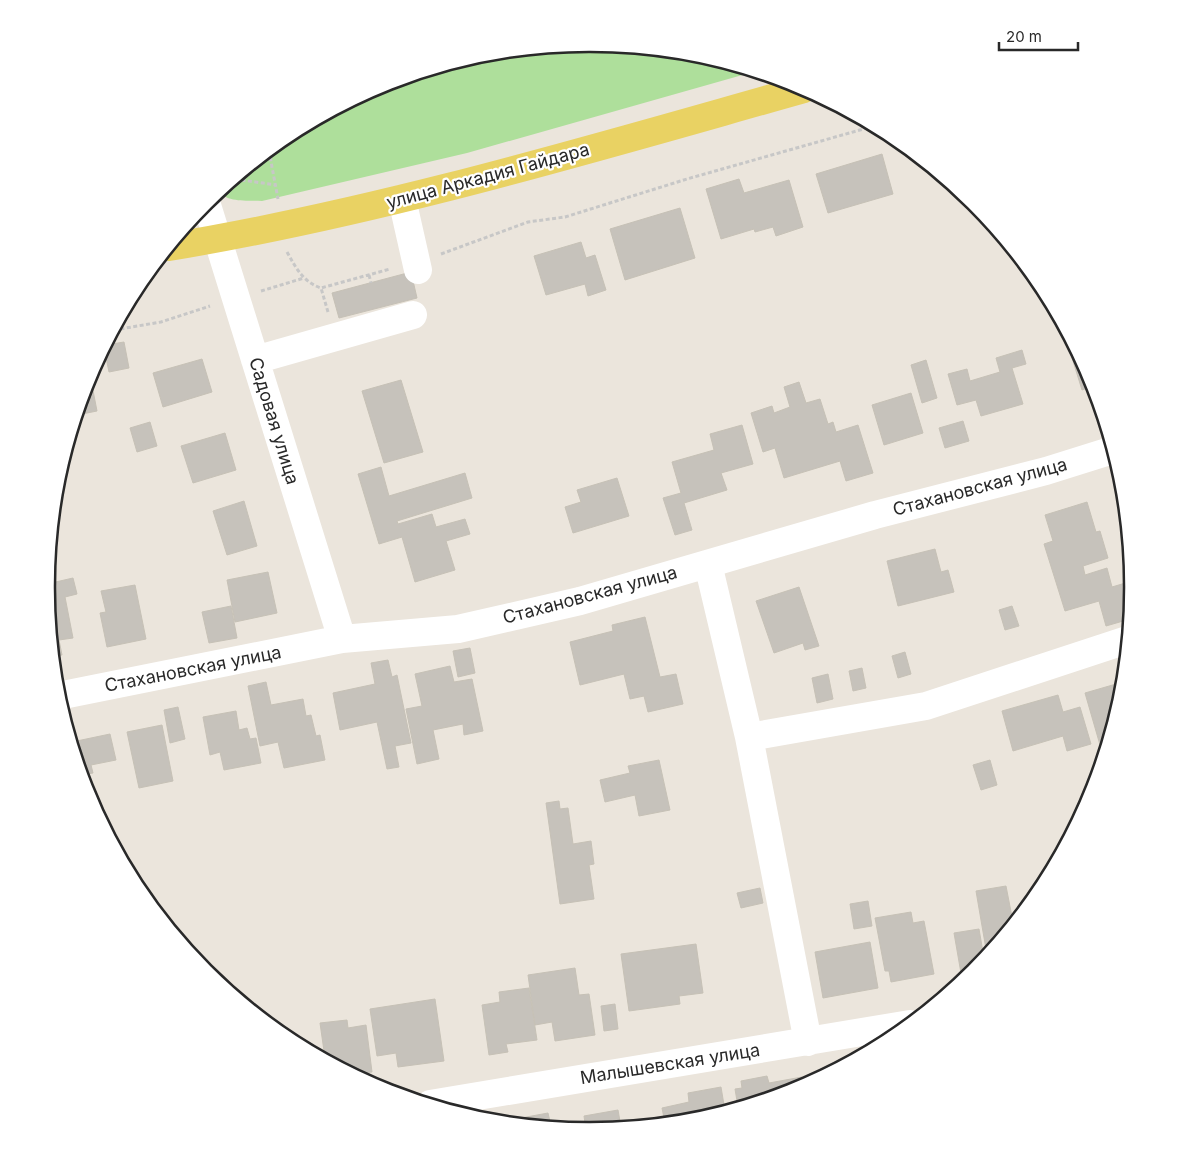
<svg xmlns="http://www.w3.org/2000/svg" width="1179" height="1174" viewBox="0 0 1179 1174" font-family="Inter,sans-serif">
  <rect width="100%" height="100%" fill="#ebe5dc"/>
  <path fill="#aedf9b" d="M590 44 696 54 753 72 467 153 262 201C249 200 228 203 219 192L288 135 382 85 484 54Z"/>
  <path fill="#c6c2bb" stroke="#c6c1b6" d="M882 154 893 194 828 213 816 174Z
    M739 179 744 193 789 180 803 227 776 236 773 227 755 232 754 229 721 239 706 189Z
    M680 208 695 258 625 280 610 229Z
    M581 242 586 258 595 255 606 290 588 296 585 284 546 295 534 256Z
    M411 272 417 298 339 318 332 293Z
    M124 342 129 368 109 372 104 348 106 345Z
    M1074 346 1092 379 1094 386 1082 390 1069 348Z
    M1022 350 1026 364 1012 368 1023 404 981 416 976 400 957 405 948 374 967 369 970 381 1000 372 996 358Z
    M202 359 212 392 163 407 153 373Z
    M926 360 937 398 922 403 911 365Z
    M90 375 97 411 77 415 88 379Z
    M401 380 423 452 384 463 362 391Z
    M799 382 806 403 820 399 828 424 833 422 836 432 858 425 873 473 846 481 840 461 784 478 775 448 763 452 751 413 772 406 774 413 790 407 784 387Z
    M911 393 923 433 884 445 872 405Z
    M963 421 969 441 945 448 939 428Z
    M150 422 157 446 137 452 130 428Z
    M742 425 753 464 721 473 727 490 684 503 692 530 675 535 663 498 681 493 672 462 714 450 710 434Z
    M225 433 236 470 193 483 181 446Z
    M381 467 389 496 465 473 472 498 397 521 398 524 432 514 436 527 465 519 470 534 446 541 455 570 415 582 402 537 379 544 358 474Z
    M617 478 629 516 573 533 565 507 581 502 577 490Z
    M244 501 257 546 227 555 213 511Z
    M1087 502 1096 532 1100 531 1108 558 1083 566 1085 575 1107 568 1112 587 1132 581 1130 619 1106 626 1099 601 1065 611 1044 544 1053 541 1045 515Z
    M935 549 941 572 948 570 954 592 898 606 887 561Z
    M268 572 277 613 235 622 227 580Z
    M73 578 77 594 65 597 73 638 59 640 62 655 53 656 47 584Z
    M135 585 146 639 107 647 100 613 106 612 101 591Z
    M799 587 819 646 805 650 803 643 774 653 756 601Z
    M231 606 237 638 209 643 202 612Z
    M1012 606 1019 626 1005 630 999 610Z
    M645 617 660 677 676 674 683 704 648 712 644 696 630 699 624 674 580 685 570 642 613 631 612 625Z
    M470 648 475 673 458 677 453 651Z
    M905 652 911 674 898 678 892 656Z
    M388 660 392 677 397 675 411 743 395 746 399 767 387 769 377 722 340 730 333 693 375 684 371 663Z
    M450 666 454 682 472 679 483 731 464 735 463 724 433 730 439 759 417 764 406 709 422 706 415 674Z
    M862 668 866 688 853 691 849 671Z
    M828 674 833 699 817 703 812 678Z
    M266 682 271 705 303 699 306 716 311 715 316 736 320 735 325 760 284 768 278 742 260 746 248 686Z
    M1123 682 1122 693 1107 743 1100 745 1085 693Z
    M1058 695 1063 712 1080 707 1091 744 1067 751 1063 736 1013 751 1002 711Z
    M178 707 185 739 170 743 164 710Z
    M236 711 239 730 247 728 250 739 256 738 261 763 224 770 220 752 210 755 203 717Z
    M162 725 173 781 139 788 127 732Z
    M110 734 116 760 91 765 93 773 82 775 72 742Z
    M659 760 670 810 639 816 635 795 605 802 600 780 630 773 628 766Z
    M990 760 997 785 981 790 973 765Z
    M559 801 560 809 568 808 573 844 591 841 594 864 589 865 594 899 560 904 546 803Z
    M1006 886 1013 922 1015 921 987 955 976 891Z
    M760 888 763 903 741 908 737 893Z
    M868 901 872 926 854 929 850 904Z
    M911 912 913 923 924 921 934 974 891 982 889 971H885L875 918Z
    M979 929 984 958 973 971 962 979 954 933Z
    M870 942 878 988 823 998 815 952Z
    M696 944 703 993 679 996 680 1004 629 1011 621 954Z
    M575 968 579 995 589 994 595 1035 555 1041 552 1022 535 1025 528 975Z
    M529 988 537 1040 506 1044 508 1052 489 1055 482 1005 500 1002 499 992Z
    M435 999 444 1061 398 1067 396 1053 377 1056 370 1009Z
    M615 1004 618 1029 604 1031 601 1006Z
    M347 1020 348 1028 366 1025 372 1072 354 1074 325 1058 320 1023Z
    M767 1076 769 1083 802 1077 804 1086 738 1107 735 1089 742 1088 741 1081Z
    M721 1087 725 1111 695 1120 665 1123 662 1108 689 1102 688 1093Z
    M618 1110 621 1127 586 1130 584 1116Z
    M548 1113 551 1126 522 1124 521 1118Z"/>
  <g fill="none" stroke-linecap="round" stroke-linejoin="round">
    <path stroke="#c7c7c7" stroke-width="3" stroke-dasharray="4 2.5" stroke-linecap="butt" d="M269 151 278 199
      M235 179 276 185
      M287 252C296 268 303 282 321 288
      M441 254 528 222 565 217 687 179 874 126
      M369 275 371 283
      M261 291 304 278
      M328 312 321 288 390 269
      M114 330 161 322 210 306"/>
    <path stroke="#fff" stroke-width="28" d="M402 199 418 270
      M206 202 342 639
      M255 360 413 315
      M708 564 749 737 808 1042
      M58 696 342 639 458 629 580 601 875 515 1046 471 1113 450
      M749 737 926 706 1127 640
      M430 1104 910 1024"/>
    <path stroke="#e9d263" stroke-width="28" d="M169 247C385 211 594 148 804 89"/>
  </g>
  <g text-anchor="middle" stroke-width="4.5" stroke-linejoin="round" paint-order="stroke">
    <g font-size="18" fill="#292929" stroke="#fff">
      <text transform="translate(488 176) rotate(-15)" y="6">улица Аркадия Гайдара</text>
      <text transform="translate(274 421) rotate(73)" y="6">Садовая улица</text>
      <text transform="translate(980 487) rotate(-15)" y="6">Стахановская улица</text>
      <text transform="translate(590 595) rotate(-15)" y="6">Стахановская улица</text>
      <text transform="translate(193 669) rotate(-11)" y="6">Стахановская улица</text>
      <text transform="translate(670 1064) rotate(-9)" y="6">Малышевская улица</text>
    </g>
  </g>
  <path d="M0 0H1179V1174H0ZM589 52H590A534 534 0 0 1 1124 586V588A534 534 0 0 1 590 1122H589A534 534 0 0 1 55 588V586A534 534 0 0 1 589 52Z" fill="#fff" fill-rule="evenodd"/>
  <path fill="none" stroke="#292929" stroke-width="2.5" d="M589 52H590A534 534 0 0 1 1124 586V588A534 534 0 0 1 590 1122H589A534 534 0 0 1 55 588V586A534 534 0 0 1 589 52Z"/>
  <path d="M999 42v8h79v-8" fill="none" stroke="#292929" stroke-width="2.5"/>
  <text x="1006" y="42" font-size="15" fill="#292929" stroke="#ffffff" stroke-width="4" paint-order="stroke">20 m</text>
</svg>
